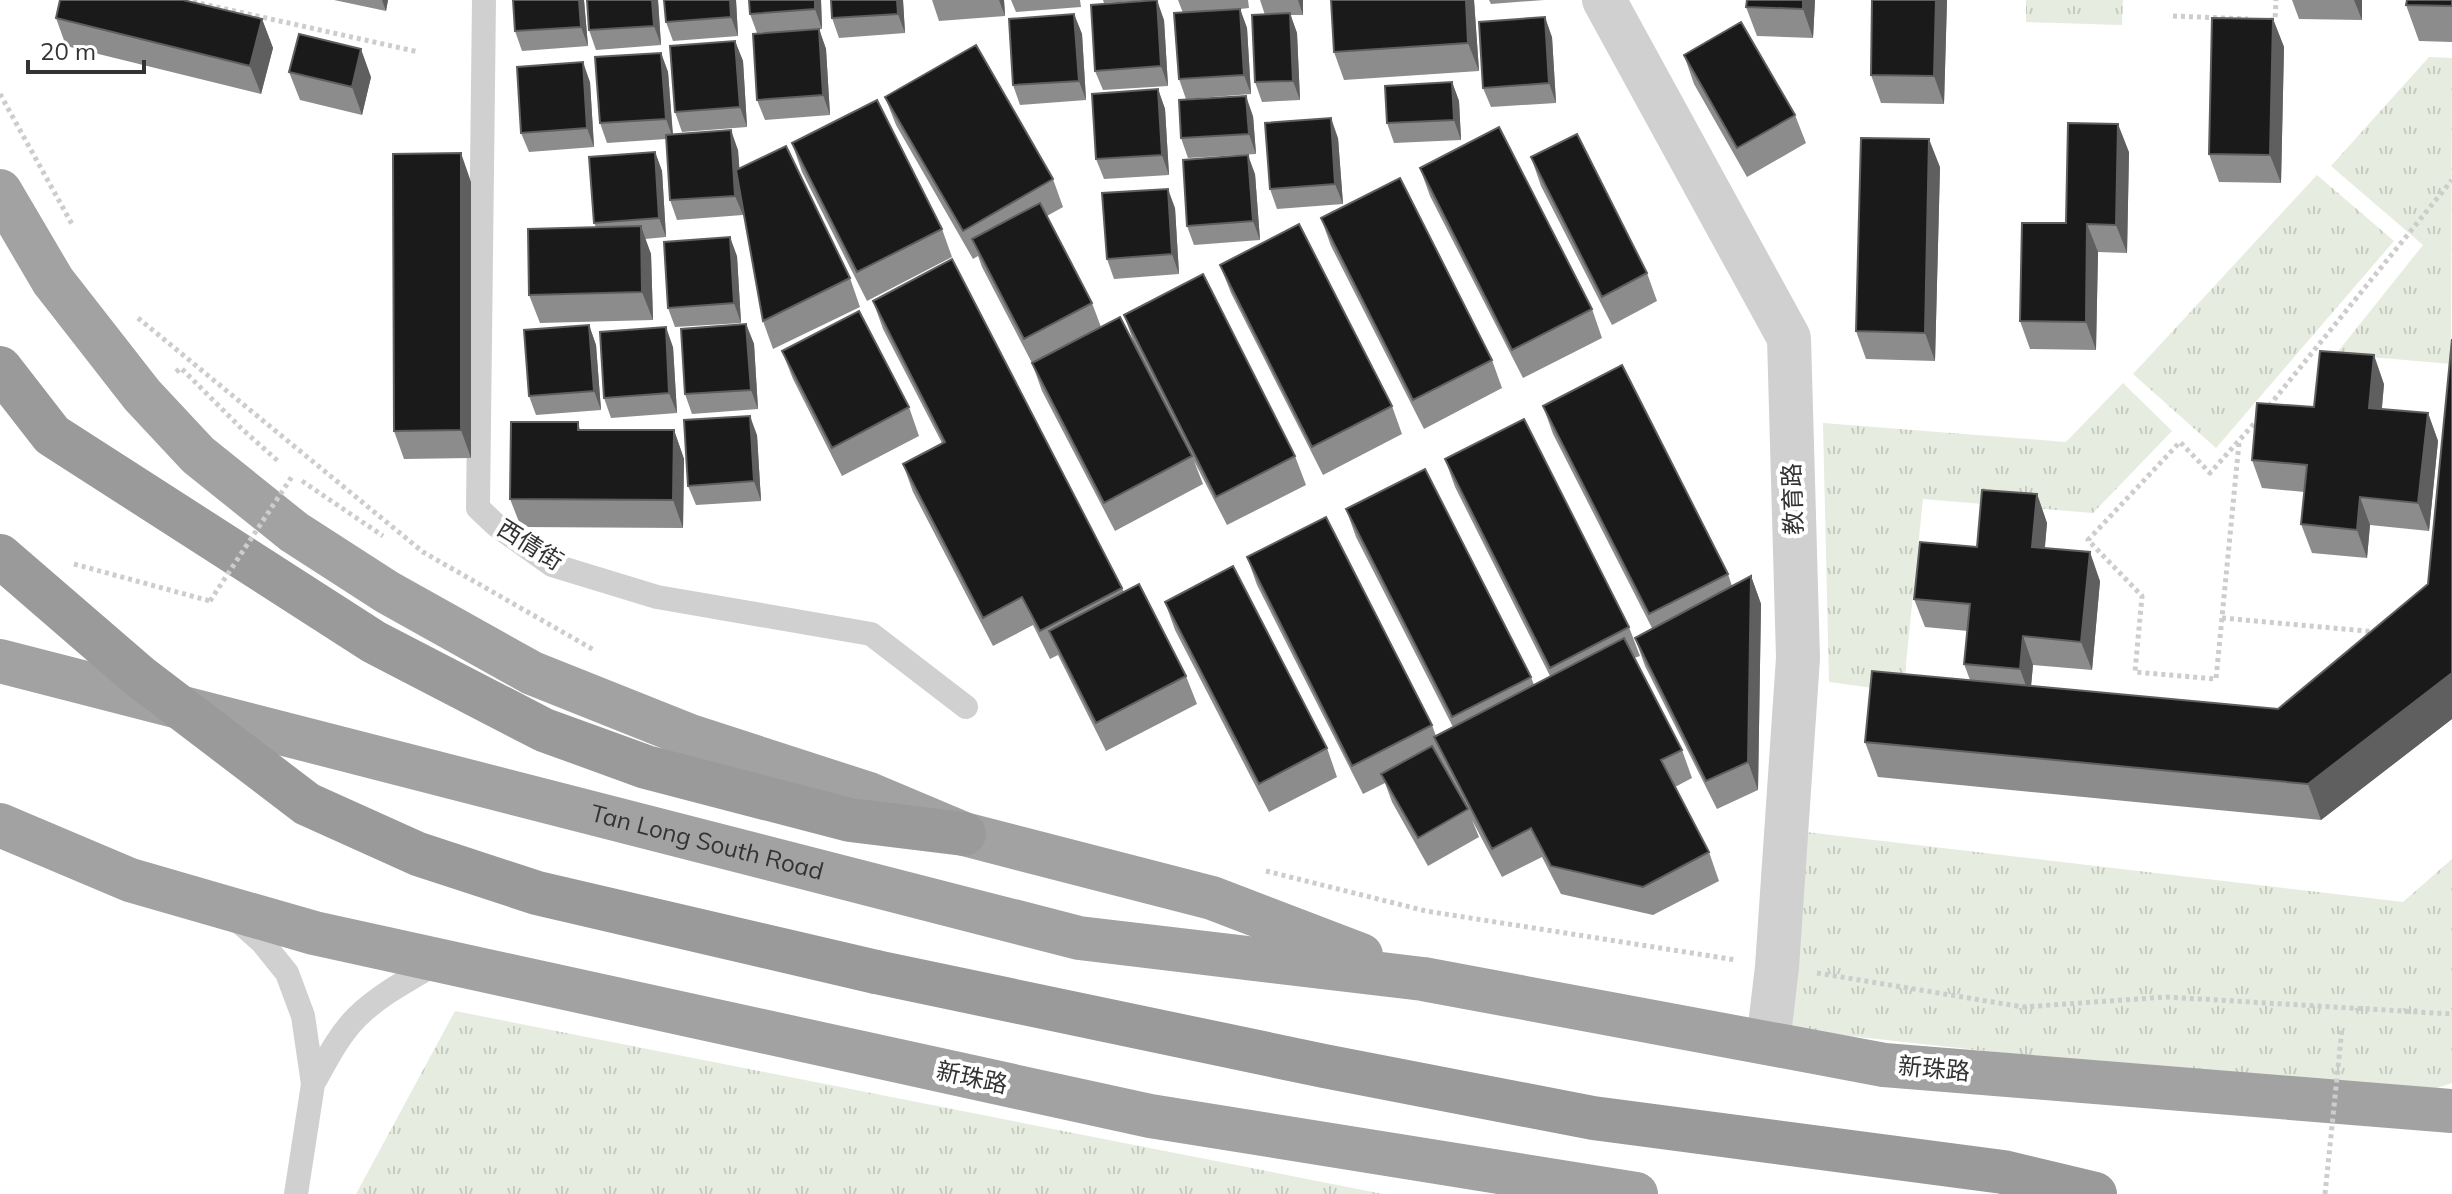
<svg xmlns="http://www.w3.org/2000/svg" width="2452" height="1194" viewBox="0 0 2452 1194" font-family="Mulish,'Noto Sans SC',sans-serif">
  <defs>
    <pattern id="grass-tufts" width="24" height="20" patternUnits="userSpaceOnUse" patternTransform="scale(2)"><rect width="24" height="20" fill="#e6ecdf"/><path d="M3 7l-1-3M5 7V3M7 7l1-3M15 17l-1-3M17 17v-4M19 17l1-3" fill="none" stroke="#c6cbc0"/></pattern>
  </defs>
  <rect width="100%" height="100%" fill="#fff"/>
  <path fill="url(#grass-tufts)" d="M2026 0H2123L2122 25 2026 22Z
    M2429 57 2452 58 2451 364 2336 354 2423 245 2331 166Z
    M2317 175 2394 241 2216 448 2133 374Z
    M2123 383 2172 431 2093 513 1923 499 1903 692 1829 682 1823 423 2066 442Z
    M1806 832 2403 902 2452 859V1083L2425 1092 2186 1073 1786 1029Z
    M455 1011 1383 1194H356Z"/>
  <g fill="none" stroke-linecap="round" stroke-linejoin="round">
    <path stroke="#cdcdcd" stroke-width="5" stroke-dasharray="4 4" stroke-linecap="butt" d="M185 0 419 52
      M2173 16 2248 19
      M2270 20H2275L2276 0
      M0 94 73 226
      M138 318 423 552 594 650
      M176 372 181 368 242 429 279 462
      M2269 406 2452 180
      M2239 443 2216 679 2135 672 2142 596 2088 540 2180 442 2210 473 2260 417
      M302 481 383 536
      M74 564 210 601
      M2222 618 2377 632
      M1266 871 1426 911 1736 960
      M1817 973 2023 1007 2166 997 2452 1014"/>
    <path stroke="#d0d0d0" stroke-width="24" d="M484 0 478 508 496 525 552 565 657 597 871 634 966 707
      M235 918 262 942 287 973 303 1016 313 1084 296 1194
      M313 1084C326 1061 338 1036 357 1017 380 994 412 978 440 961"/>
    <path stroke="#d0d0d0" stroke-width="44" d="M1604 0 1789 338 1798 658 1777 967 1768 1043"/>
    <g stroke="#a2a2a2" stroke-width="44">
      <path d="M0 191 53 281 142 395 198 455 294 532 387 592 532 673 690 736 869 794 964 834 1212 898 1361 955"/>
      <path id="s1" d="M0 661 1079 938 1423 979 1884 1065 2452 1111"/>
      <path d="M0 825 130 880 314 933 1150 1116 1636 1194"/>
    </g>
    <path stroke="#9a9a9a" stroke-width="44" d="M0 368 52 435 374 642 544 730 646 767 850 820 964 834
      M876 972 1324 1066 1593 1118 2003 1172 2095 1194"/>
    <path stroke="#cdcdcd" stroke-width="5" stroke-dasharray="4 4" stroke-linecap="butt" d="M210 601 293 475
      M2325 1194 2342 1029"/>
    <path stroke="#9a9a9a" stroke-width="44" d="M0 556 139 676 307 804 418 854 537 893 876 972"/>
  </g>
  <path fill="#8c8c8c" d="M334 0H388L386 11Z
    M513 0H584L588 46 522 51 515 31Z
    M587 0H658L661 45 596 50 589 30Z
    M736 0 738 36 673 41 666 22Z
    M821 0 822 29 757 33 750 14Z
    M903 0 905 33 839 38 832 18Z
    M932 0H1004L1005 16 939 21Z
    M1011 0H1080L1081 7 1016 12Z
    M1103 0H1151L1104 3Z
    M1178 0H1248L1249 8 1240 9 1247 28 1251 94 1186 99 1179 79 1183 13Z
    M1260 0H1303V15H1290L1297 33 1300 100 1262 102 1255 82 1265 15Z
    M1474 0 1479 71 1344 80 1334 52Z
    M1489 0H1544L1491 4Z
    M1747 0H1815L1813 38 1757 36 1746 7Z
    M1947 0 1944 104 1881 103 1871 75Z
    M2292 0H2362V20L2299 19Z
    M2452 0V42L2419 41 2406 5Z
    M1074 14 1082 34 1086 100 1020 105 1013 85Z
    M56 18 262 19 273 48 261 94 66 46Z
    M2273 19 2284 47 2281 183 2219 182 2209 154Z
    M1164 20 1168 86 1103 90 1095 71Z
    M819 29 826 49 830 115 765 120 757 100Z
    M1552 37 1556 103 1491 107 1483 88Z
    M735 41 743 61 747 127 682 132 675 112Z
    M661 53 668 72 673 134 738 150 739 169 850 278 860 307 773 349 763 321 741 198 743 215 677 220 670 200 666 139 607 143 600 123Z
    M1684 55 1795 115 1806 143 1747 177 1694 84Z
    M289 72 371 77 362 115 300 100Z
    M590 82 594 147 529 152 521 133Z
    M1452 82 1459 101 1461 140 1394 143 1387 123Z
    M1158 89 1165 109 1169 175 1104 179 1096 159Z
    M885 97 1053 179 1063 207 1047 216 1092 303 1101 327 1134 343 1124 315 1295 456 1306 485 1227 525 1194 461 1203 484 1115 531 1042 391 1032 363 982 267 978 256 973 259 896 125Z
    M1253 116 1256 154 1188 158 1181 138Z
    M1338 138 1343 204 1277 209 1270 189Z
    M792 143 942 229 952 257 867 301 802 172Z
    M655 152 662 171 666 237 645 239 651 254 653 320 540 323 529 295 596 227 594 223Z
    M2129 152 2127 253 2098 252 2096 350 2030 349 2020 321 2066 223Z
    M1531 157 1647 273 1657 301 1612 325 1541 186Z
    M1940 167 1935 361 1866 359 1856 331Z
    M1420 168 1592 309 1602 338 1523 378 1430 196Z
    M1255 174 1260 240 1194 245 1187 226Z
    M471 182V458L404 459 394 431Z
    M1175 208 1179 274 1114 279 1107 259Z
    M1321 218 1492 360 1502 388 1424 429 1331 246Z
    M737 256 741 323 675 327 668 308Z
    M1220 265 1392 406 1402 434 1323 475 1231 293Z
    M873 301 1122 588 1124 592 1186 676 1197 704 1106 751 1058 655 1050 659 1033 625 993 646 913 492 903 464 942 443 883 329Z
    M746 324 754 344 758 409 692 414 685 394Z
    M589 325 596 345 601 410 536 415 529 396Z
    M673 347 677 413 611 418 604 398Z
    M782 351 909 407 919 436 842 476 793 379Z
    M2384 384 2382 409 2428 413 2438 441 2429 531 2370 525 2367 558 2312 553 2301 524 2305 492 2262 488 2252 460 2314 407Z
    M1543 406 1728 574 1732 586 1751 576 1761 604 1758 790 1717 809 1645 666 1635 638 1652 628 1553 434Z
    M578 422 580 430H674L684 459 683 528 521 527 510 499Z
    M757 435 761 501 696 505 688 486Z
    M1445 459 1629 627 1640 656 1634 658 1682 750 1692 778 1675 787 1709 852 1719 881 1653 915 1561 894 1542 857 1502 877 1472 820 1479 837 1428 866 1392 802 1385 783 1363 794 1257 585 1247 557 1432 725 1436 736 1453 727 1356 537 1346 509 1531 677 1534 685 1550 676 1455 487Z
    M2037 494 2047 523 2045 548 2100 581 2092 670 2033 665 2031 686 2278 709 2452 719 2321 820 1878 777 1865 742 1970 680 1964 664 1968 631 1925 627 1914 599 1977 547Z
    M1165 602 1327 748 1337 777 1269 812 1175 630Z"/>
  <path fill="#5f5f5f" d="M382 0H388L386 11Z
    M579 0H584L588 46 581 27Z
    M652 0H658L661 45 654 26Z
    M730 0H736L738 36 731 17Z
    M815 0H821L822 29 815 9Z
    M897 0H903L905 33 898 14Z
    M999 0H1004L1005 16Z
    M1157 0 1164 20 1168 86 1161 66Z
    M1298 0H1303V15Z
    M1466 0H1474L1479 71 1468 43Z
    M1803 0H1815L1813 38 1803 9Z
    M1936 0H1947L1944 104 1934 76Z
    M2354 0H2362V20Z
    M1240 9 1247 28 1251 94 1244 75Z
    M1290 13 1297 33 1300 100 1293 81Z
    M1074 14 1082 34 1086 100 1079 81Z
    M1545 17 1552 37 1556 103 1549 83Z
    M262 19 273 48 261 94 250 66Z
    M2273 19 2284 47 2281 183 2270 155Z
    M819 29 826 49 830 115 823 95Z
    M735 41 743 61 747 127 740 107Z
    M361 49 371 77 362 115 352 87Z
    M661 53 668 72 673 138 666 119Z
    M583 62 590 82 594 147 587 128Z
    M1452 82 1459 101 1461 140 1454 120Z
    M1158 89 1165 109 1169 175 1162 155Z
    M1246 96 1253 116 1256 154 1249 134Z
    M1331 118 1338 138 1343 204 1335 184Z
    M2118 124 2129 152 2127 253 2116 225Z
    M731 130 738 150 743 215 735 196Z
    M1929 139 1940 167 1935 361 1925 333Z
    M655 152 662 171 666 237 659 218Z
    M461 153 471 182V458L461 430Z
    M1248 155 1255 174 1260 240 1253 221Z
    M1168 189 1175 208 1179 274 1172 254Z
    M2087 224 2098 252 2096 350 2086 322Z
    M641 226 651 254 653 320 642 292Z
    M730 237 737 256 741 323 734 303Z
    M746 324 754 344 758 409 751 390Z
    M589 325 596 345 601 410 594 391Z
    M666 327 673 347 677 413 669 393Z
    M2374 355 2384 384 2379 436 2369 408Z
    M2428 413 2438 441 2429 531 2418 503Z
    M750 416 757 435 761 501 754 481Z
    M674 430 684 459 683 528 673 500Z
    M2037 494 2047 523 2042 575 2032 547Z
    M2360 497 2370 525 2367 558 2357 530Z
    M2090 552 2100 581 2092 670 2081 642Z
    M1751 576 1761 604 1758 790 1748 762Z
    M2023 636 2033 665 2030 697 2020 669Z
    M2452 673V719L2321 820 2308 784Z"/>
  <path fill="#1a1a1a" stroke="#5f5f5f" stroke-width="2" d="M60 0H183L262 19 250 66 56 18Z
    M513 0H579L581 27 515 31Z
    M587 0H652L654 26 589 30Z
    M664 0H730L731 17 666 22Z
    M749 0H815V9L750 14Z
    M831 0H897L898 14 832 18Z
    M1157 0 1161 66 1095 71 1091 5Z
    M1331 0H1466L1468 43 1334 52Z
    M1747 0H1803V9L1746 7Z
    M1872 0H1936L1934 76 1871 75Z
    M2407 0H2452V6L2406 5Z
    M1240 9 1244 75 1179 79 1174 13Z
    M1290 13 1293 81 1255 82 1252 15Z
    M1074 14 1079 81 1013 85 1009 19Z
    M1545 17 1549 83 1483 88 1479 22Z
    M2212 18 2273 19 2270 155 2209 154Z
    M1741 22 1795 115 1737 148 1684 55Z
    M819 29 823 95 757 100 753 34Z
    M299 34 361 49 352 87 289 72Z
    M735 41 740 107 675 112 670 46Z
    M976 45 1053 179 963 231 885 97Z
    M661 53 666 119 600 123 595 57Z
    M583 62 587 128 521 133 517 67Z
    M1452 82 1454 120 1387 123 1385 86Z
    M1158 89 1162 155 1096 159 1092 94Z
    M1246 96 1249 134 1181 138 1179 100Z
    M877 100 942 229 857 272 792 143Z
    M1331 118 1335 184 1270 189 1265 123Z
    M2068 123 2118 124 2116 225 2087 224 2086 322 2020 321 2022 223H2066Z
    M1499 127 1592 309 1512 350 1420 168Z
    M731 130 735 196 670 200 666 135Z
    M1577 134 1647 273 1602 297 1531 157Z
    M1861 138 1929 139 1925 333 1856 331Z
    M786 146 850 278 763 321 736 170Z
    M655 152 659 218 594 223 589 157Z
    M461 153V430L394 431 393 154Z
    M1248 155 1253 221 1187 226 1183 160Z
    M1400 178 1492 360 1413 400 1321 218Z
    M1168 189 1172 254 1107 259 1102 193Z
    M1040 203 1092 303 1024 339 972 239Z
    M1299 224 1392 406 1312 447 1220 265Z
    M641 226 642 292 529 295 528 229Z
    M730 237 734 303 668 308 664 242Z
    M952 259 1122 588 1040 631 1022 597 983 618 903 464 945 442 873 301Z
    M1203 274 1295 456 1216 497 1124 315Z
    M859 311 909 407 832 448 782 351Z
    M1120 317 1192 456 1104 503 1032 363Z
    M746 324 751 390 685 394 681 329Z
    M589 325 594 391 529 396 524 330Z
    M666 327 669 393 604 398 600 332Z
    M2452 339V673L2308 784 1865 742 1872 671 2278 709 2428 584Z
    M2320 351 2374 355 2369 408 2428 413 2418 503 2360 497 2357 530 2301 524 2307 465 2252 460 2257 403 2314 407Z
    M1622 365 1728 574 1649 614 1543 406Z
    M750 416 754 481 688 486 684 420Z
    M1524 419 1629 627 1550 668 1445 459Z
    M511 422H578V430H674L673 500 510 499Z
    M1425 469 1531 677 1452 717 1346 509Z
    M1982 490 2037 494 2032 547 2090 552 2081 642 2023 636 2020 669 1964 664 1970 604 1914 599 1920 542 1977 547Z
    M1326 517 1432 725 1352 766 1247 557Z
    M1233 566 1327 748 1259 784 1165 602Z
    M1751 576 1748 762 1706 781 1635 638Z
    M1139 584 1186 676 1096 723 1049 631Z
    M1624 638 1682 750 1661 760 1709 852 1643 887 1551 866 1531 828 1492 849 1434 737Z
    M1432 746 1468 809 1418 838 1381 774Z"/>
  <g text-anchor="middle" stroke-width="8" stroke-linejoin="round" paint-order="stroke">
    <g font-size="24" fill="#333" stroke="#fff">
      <text transform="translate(1793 499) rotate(-92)" y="8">教育路</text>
      <text transform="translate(530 545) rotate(32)" y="8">西倩街</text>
      <text dy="8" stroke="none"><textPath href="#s1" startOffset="730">Tan Long South Road</textPath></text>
      <text transform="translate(1934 1069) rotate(5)" y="8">新珠路</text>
      <text transform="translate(972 1078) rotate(12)" y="8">新珠路</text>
    </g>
  </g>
  <path d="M28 60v12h116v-12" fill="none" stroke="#333333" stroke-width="4"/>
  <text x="40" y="60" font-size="24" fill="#333333" stroke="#ffffff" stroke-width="6" paint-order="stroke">20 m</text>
</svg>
